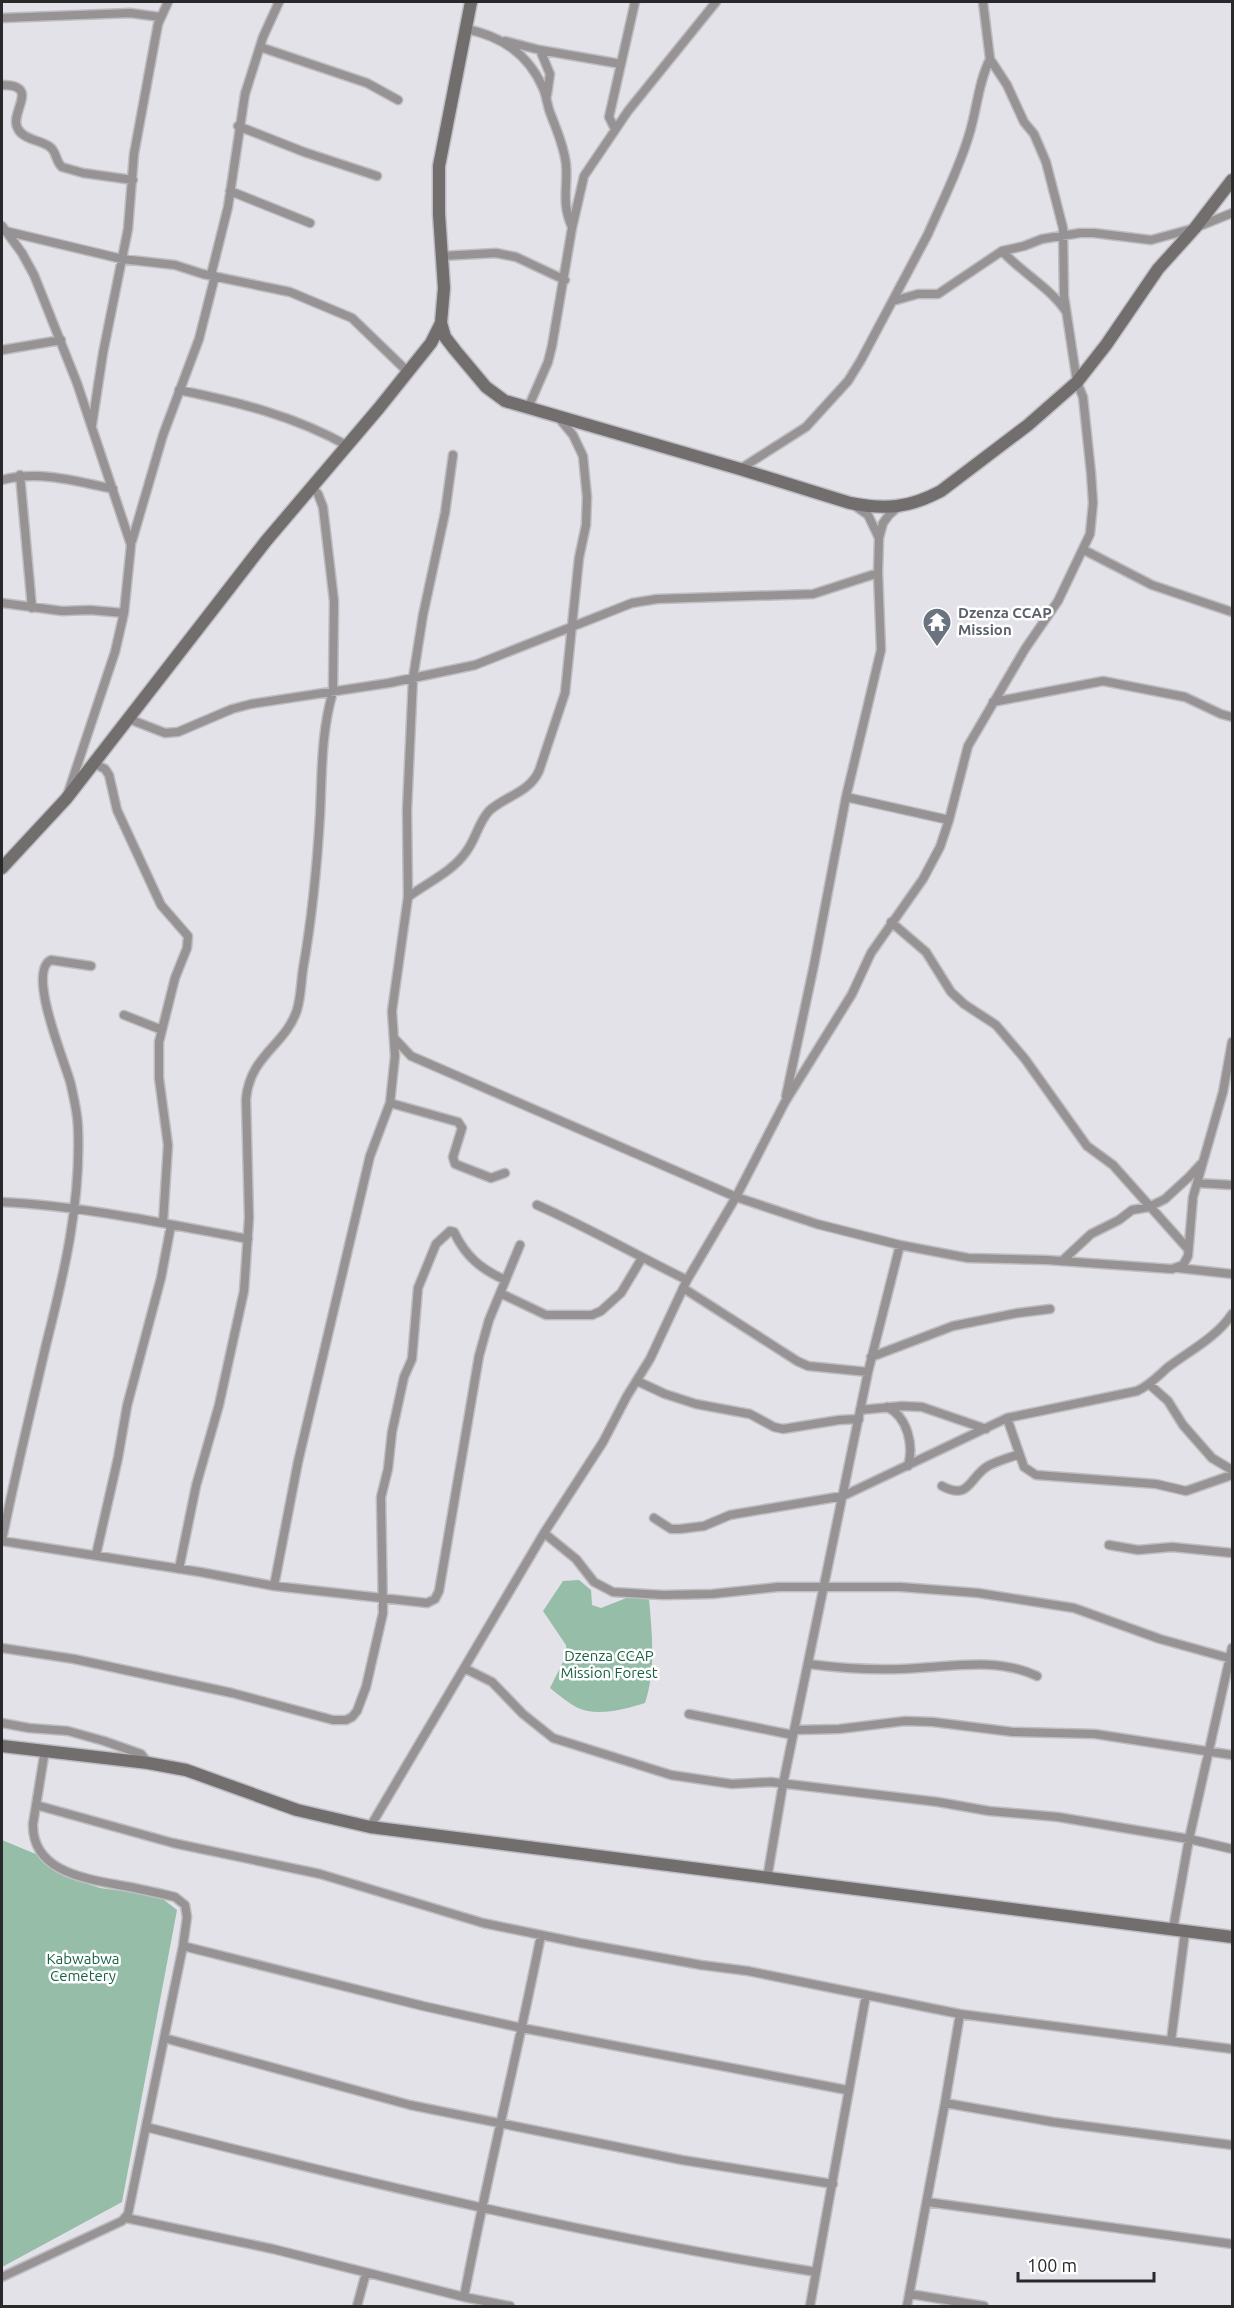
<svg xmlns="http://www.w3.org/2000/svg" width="1234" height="2308" viewBox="0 0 1234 2308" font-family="Ubuntu,sans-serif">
  <rect width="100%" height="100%" fill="#e2e2e8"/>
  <path fill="#95bda7" d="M579 1580 591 1590 592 1605 601 1608 629 1597 649 1599C652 1634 656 1669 645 1703 626 1709 597 1717 578 1708 568 1703 559 1695 550 1688L567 1654 566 1645 543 1611 563 1581Z
    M2 1840 38 1855 63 1876 100 1888 159 1896 177 1910 122 2202 2 2267Z"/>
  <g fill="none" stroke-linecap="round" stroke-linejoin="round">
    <g stroke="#bdbdc2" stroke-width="11">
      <path id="street" d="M2 18 130 13 160 17
        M466 29C501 36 528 53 543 88 547 97 547 106 551 115 557 131 564 146 566 164 568 188 561 203 572 227
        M505 41 540 50 621 64
        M260 47 367 83 398 100
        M540 50 550 74 547 95
        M2 85C42 85 8 113 18 129 24 140 41 140 50 147 57 152 55 161 62 167L83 173 133 180
        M238 126 304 152 377 176
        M615 129 609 117 635 2
        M230 191 310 223
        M2 226 22 253 34 275 77 383 131 545 124 613 115 652 68 793
        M5 231 122 259 175 265 203 274 290 292 352 318 407 371
        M1002 251C1021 272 1049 287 1065 310
        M442 256 496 253 516 257 565 280
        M211 275 228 207 245 94 263 37 279 2
        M893 301 918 294H938L1002 251 1024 246 1042 239 1080 233H1094L1151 240 1195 228 1232 213
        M2 350 61 340
        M179 390C238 402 295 416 348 446
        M528 408 548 362 552 346 572 228 584 176 628 111 716 2
        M92 425 103 353 128 229 134 154 158 24 168 2
        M740 469 806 427 848 381 861 360 928 234C942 202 959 169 969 135 977 110 978 83 990 59
        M20 475 32 608
        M2 480C39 470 76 481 113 489
        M855 506 868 515 879 538
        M132 541 163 435 199 339 215 276
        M1084 550 1152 585 1232 612
        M2 603 62 611 90 610 124 613
        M993 702 1103 681 1185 697 1221 714 1232 717
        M129 719 165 733 178 732 232 709 251 704 389 683 475 665 632 603 657 599 813 594 878 573
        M95 764 105 769 109 775 117 810 161 905 188 936 187 948 175 978 159 1042V1078L168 1145 163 1223
        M846 797 949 820
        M408 897C428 882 452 872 466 852 476 839 478 823 489 811 505 796 529 793 539 771L565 693 579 558 586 525 587 497 583 456 573 435 558 417
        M891 922 926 952 951 992 964 1004 996 1025 1025 1059 1087 1146 1113 1165 1188 1249
        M124 1015 162 1030
        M394 1038 411 1056 736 1197 817 1224 900 1245 968 1258 1047 1260 1172 1269 1183 1265 1188 1256 1193 1197 1223 1092 1232 1042
        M786 1096 814 965 846 797 881 650 878 573 879 538 883 523 889 515 898 507
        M390 1103 458 1122 462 1128 453 1157 455 1164 491 1178 505 1173
        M1197 1183 1232 1185
        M2 1202C84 1206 167 1224 248 1239
        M537 1205C589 1228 636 1255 687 1280
        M1062 1261 1091 1234 1119 1220 1132 1210 1149 1207 1165 1199 1189 1177 1201 1164
        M1178 1268 1232 1274
        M683 1288 797 1361 808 1366 868 1372
        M500 1293 546 1315H592L601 1311 621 1293 642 1258
        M871 1357 953 1326 1018 1313 1050 1309
        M637 1381 665 1394 696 1404 750 1414 774 1427 783 1429 839 1420 859 1419
        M1150 1385 1168 1401 1183 1425 1212 1458 1232 1470
        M887 1407C908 1417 914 1446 908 1466
        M860 1410 902 1406 922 1407 986 1429
        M1007 1418 1024 1467 1036 1475 1156 1484 1186 1491 1232 1475
        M942 1486C970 1501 969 1477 988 1466 997 1461 1009 1458 1019 1454
        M654 1518 671 1529H680L704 1526 730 1515 843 1496 1007 1418 1137 1391C1150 1385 1157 1377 1167 1368 1189 1351 1216 1338 1232 1314
        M544 1533 576 1559 594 1582 613 1592 663 1595 712 1594 778 1587H900L978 1593 1074 1608 1160 1639 1232 1659
        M2 1540C15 1475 31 1410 46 1345 64 1274 81 1203 78 1129 78 1115 74 1099 71 1085 66 1064 26 972 51 960L91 966
        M2 1541 200 1572 274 1586 427 1603 435 1599 439 1591 479 1356 489 1320 520 1245
        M1109 1545 1138 1550 1172 1547 1232 1553
        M96 1555 118 1458 127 1406 161 1278 171 1225
        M179 1569 196 1486 219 1405 244 1291 249 1218 246 1099C250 1055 285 1046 297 1010 301 997 301 982 303 969 312 918 317 867 320 815 322 775 321 731 333 692L334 601 323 507 318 494 312 487
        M274 1586 298 1462 370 1156 390 1103 395 1056 392 1011 408 897 407 810 413 678 423 615 445 513 453 455
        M2 1648 74 1659 232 1693 333 1720H346L352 1717 357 1711 366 1687 383 1613 381 1497 388 1469 392 1432 404 1377 412 1359 418 1288 436 1244 450 1231 454 1232C466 1257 481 1269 505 1280
        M808 1664C839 1668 869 1670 900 1669 946 1668 995 1656 1037 1676
        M464 1668 492 1682 523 1714 553 1738 671 1775 732 1784 771 1782 938 1802 989 1811 1058 1817 1189 1839 1232 1849
        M689 1714 793 1735
        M2 1723 29 1728 68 1731 104 1741 141 1754 148 1763
        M795 1730 839 1729 905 1721 933 1722 1013 1732 1095 1734 1232 1755
        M36 1805 173 1843 320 1874 483 1923 580 1943 701 1965 748 1971 960 2014 1232 2049
        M370 1827 544 1533 603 1442 627 1396 650 1359 687 1280 736 1197 785 1102 852 994 871 953 923 879 940 847 949 820 968 746 1025 649 1058 601 1090 534 1093 503 1091 473 1083 397 1077 382 1064 296 1063 228 1046 162 1034 134 1024 122 1007 85 990 59 983 2
        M767 1879 783 1784 868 1372 900 1245
        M1173 1929 1189 1839 1232 1648
        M183 1946 423 2006 522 2028 847 2090
        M164 2038 410 2105 682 2160 833 2184
        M1171 2041 1185 1932
        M945 2103 1053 2122 1232 2145
        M146 2127C367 2183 590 2236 816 2272
        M927 2202 1232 2244
        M126 2218 273 2249 464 2297 510 2306
        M2 2277 122 2221 128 2214 183 1946 187 1917 185 1905 175 1897C158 1893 141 1889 124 1886 88 1879 32 1873 33 1824L45 1750
        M910 2294 984 2306
        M464 2297C487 2176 517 2056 541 1935
        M357 2306 366 2273
        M810 2306 866 1995
        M907 2306 945 2103 960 2014"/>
    </g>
    <g stroke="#bdbdc2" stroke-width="15">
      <path id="secondary" d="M471 2 439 166V214L444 288 441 323 445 337 455 350 486 387 505 401 740 469 850 503C886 510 909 508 941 491L1028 425 1077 382 1106 345 1158 269 1195 228 1232 180
        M2 868 66 799 266 541 379 408 431 343 441 323
        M2 1746 148 1763 186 1770 297 1810 370 1827 1232 1937"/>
    </g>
    <use href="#street" stroke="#979394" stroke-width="8"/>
    <use href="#secondary" stroke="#726e6e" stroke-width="12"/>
  </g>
  <defs>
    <g id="temple-pin" transform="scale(1.5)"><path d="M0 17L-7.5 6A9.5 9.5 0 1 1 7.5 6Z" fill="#6b7280" stroke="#fff"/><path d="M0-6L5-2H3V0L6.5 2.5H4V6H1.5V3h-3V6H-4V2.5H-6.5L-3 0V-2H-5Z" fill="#fff"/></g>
  </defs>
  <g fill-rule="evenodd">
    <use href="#temple-pin" x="937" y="622"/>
  </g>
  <g text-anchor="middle" stroke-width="5" stroke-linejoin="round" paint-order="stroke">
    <g font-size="15" font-weight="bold" fill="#5b616d" stroke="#fff" text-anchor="start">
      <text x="958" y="618">Dzenza CCAP<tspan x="958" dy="17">Mission</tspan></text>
    </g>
    <g font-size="15" fill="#186344" stroke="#fff">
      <text x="609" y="1661">Dzenza CCAP<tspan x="609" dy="17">Mission Forest</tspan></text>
      <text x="83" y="1964">Kabwabwa<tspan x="83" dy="17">Cemetery</tspan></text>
    </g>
  </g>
  <rect width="1234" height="2308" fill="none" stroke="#29292c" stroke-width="6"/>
  <path d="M1018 2272v9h136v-9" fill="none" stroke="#29292c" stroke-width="3"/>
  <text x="1027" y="2272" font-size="18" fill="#29292c" stroke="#ffffff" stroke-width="4.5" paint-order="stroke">100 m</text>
</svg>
